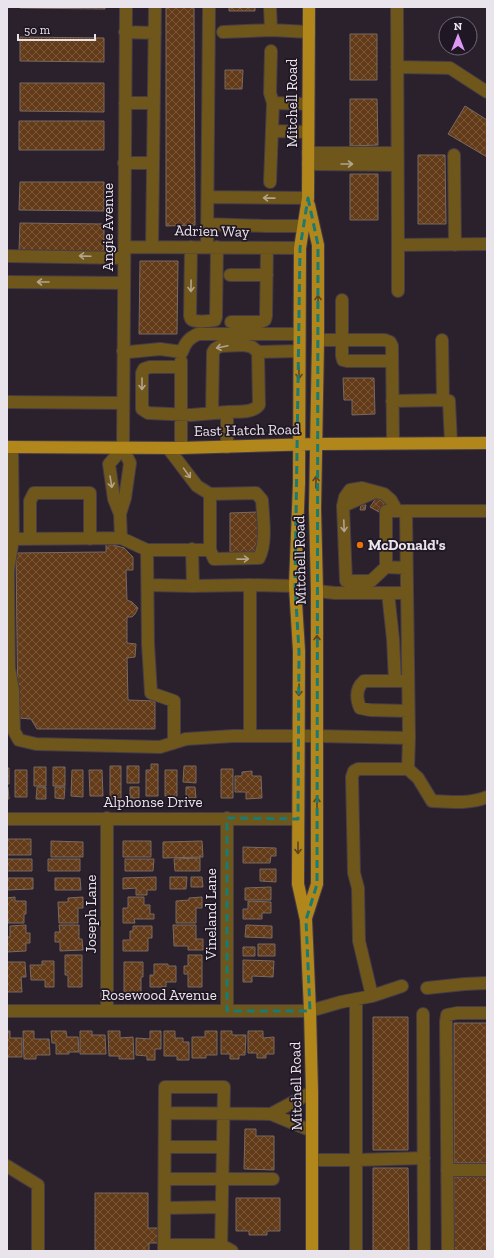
<svg xmlns="http://www.w3.org/2000/svg" width="494" height="1258" viewBox="0 0 494 1258" font-family="'Zilla Slab',serif">
  <defs>
    <pattern id="building-cross-hatch" width="8" height="8" patternUnits="userSpaceOnUse"><rect width="8" height="8" fill="#633b19"/><path d="M0 0l8 8M0 8l8-8" fill="none" stroke="#79573b"/></pattern>
  </defs>
  <rect width="100%" height="100%" fill="#2a212d"/>
  <path fill="url(#building-cross-hatch)" stroke="#79695e" d="M20 7H105V9L20 8Z
    M166 7H194L195 225 166 226Z
    M229 7H255V11H229Z
    M350 34H377V80H350Z
    M20 37 104 38V62L20 61Z
    M225 70H243L242 89H225Z
    M20 83H104V112L20 111Z
    M350 99H377L378 145 350 146Z
    M465 106 487 120V157L448 134Z
    M19 121H104V150H19Z
    M418 155H445L446 224H418Z
    M350 174H378V220H350Z
    M20 182H104V211L19 210Z
    M20 223 104 224V252L19 251Z
    M140 261H178L177 334H139Z
    M343 378H374L375 414 352 415V400H344Z
    M376 498 385 503 379 512 370 507Z
    M361 505H366L365 510H360Z
    M258 512 257 552 230 553V513Z
    M106 543 124 548 133 557V570H126L127 600 132 602 138 608 135 614 132 617H127V643L136 644 135 657 127 658 128 700 155 701V729H37L31 719 18 718 16 553 106 552Z
    M151 764H158V796H146V770H151Z
    M110 766H121V798L110 799Z
    M127 766H139V783H127Z
    M184 766H196V783L183 782Z
    M34 767H46V786H34Z
    M53 767H65V786H53Z
    M7 768H9V784H7Z
    M221 769H233V798H221Z
    M15 770H27V797H15Z
    M72 770H83V797L71 796Z
    M89 770H102L103 796H90Z
    M165 770H177V796H165Z
    M252 771V776H261L262 798 246 799V792H235V776H242V772Z
    M8 787 9 799H7V788Z
    M37 787H46V799H36Z
    M55 787H65L64 799 55 798Z
    M130 787H139V798H130Z
    M186 787H195L196 798H186Z
    M7 839H31V855H7Z
    M51 841 83 842V857H51Z
    M123 841H151V857H123Z
    M202 841 203 857 163 858V842Z
    M243 847 276 848V856H271L270 863H243Z
    M200 858V871H175L174 859Z
    M7 859H32V871H7Z
    M48 859H80V871H48Z
    M125 859H154L153 871H125Z
    M260 869H276V882L260 881Z
    M156 877V890H147V895H136V888L123 889V878Z
    M170 877H187L186 889H170Z
    M191 877H202L203 887H191Z
    M7 878H33V889L7 890Z
    M55 878H80L81 890H55Z
    M271 887V900H245V888Z
    M15 897V901H26V914H24V923H8L7 898Z
    M83 897V908H78V923H59L58 902H68V898Z
    M128 897H144V905H150V914H154V919H134L135 923H123V908H128Z
    M202 897V908H196V923H176V901L189 900V898Z
    M248 901 271 902V913H262V919H243V909H248Z
    M26 925V933H30V943H26V951L7 952V937H10V926Z
    M59 925H79V939H82L83 950 60 951V942H55V932H60Z
    M173 925H196V939H203V950H188V946H174Z
    M246 925 272 926V938L245 937Z
    M133 926H152V938H148V951H123V940H130V931H133Z
    M258 944H275V956H258Z
    M243 947H255V956H243Z
    M65 955H82V987H68V975H65Z
    M188 955H202V987H188V974H184V966H188Z
    M243 960 274 961 273 977 252 976V982H243Z
    M42 961H54V987H45V980H31L30 965H42Z
    M7 962H25L26 977H21L22 992H7Z
    M124 962H143V977H141V992H124Z
    M154 964H168V966H176V982H166V987H150V975H154Z
    M373 1017H408V1150H373Z
    M454 1023H487V1163H454Z
    M7 1031H10V1038H22V1057H7Z
    M23 1031H34V1039H49L50 1055H36V1059H24Z
    M51 1031H66L67 1037H78L79 1052H69V1054H56V1043H52Z
    M80 1031H92V1035H105L106 1054H80Z
    M108 1031H120V1038L133 1037 134 1059H119V1056H109Z
    M150 1031H161V1049H155V1060H147V1056L136 1055V1038L150 1039Z
    M164 1031H175V1038H183V1042H189V1060H177V1056H164Z
    M205 1031H217V1055H206V1058H192V1037H205Z
    M221 1031H232V1035H246L245 1055H239V1059H230V1054H221Z
    M248 1031H263V1038L274 1037V1054H266V1058H257V1053H248Z
    M245 1129H256V1136H274V1170L244 1169Z
    M373 1168H408L409 1251H373Z
    M487 1176V1251H454V1177Z
    M95 1193H148V1228H158V1243H149V1251H95Z
    M236 1198H280V1231H267V1235H249V1231H236Z"/>
  <g fill="none" stroke-linecap="round" stroke-linejoin="round">
    <g stroke="#453c48" stroke-width="14">
      <path id="minor" d="M397 7 398 245 487 244
        M271 30 309 32
        M125 32 155 33
        M223 32 271 30 270 7
        M271 51 270 93 273 103 308 104
        M397 67 450 68 487 92
        M125 103H154
        M272 131 308 132
        M308 153H397
        M454 155 455 245
        M124 163H153
        M308 164 397 165
        M270 182 273 103
        M208 197 308 198
        M207 224 265 226H304
        M398 245V291
        M124 247 300 248
        M152 247 155 7
        M191 247 190 316C190 317 191 318 191 319 194 323 211 321 215 320L216 317 217 247
        M207 247 209 7
        M7 256 124 258
        M230 275H267
        M7 282 124 283
        M342 300V356L343 360 347 361H392
        M231 322H261L265 320 266 316 267 248
        M318 340H385L390 342 392 346 393 443
        M442 340 443 400
        M123 351 129 352 160 349 182 352C185 343 189 338 198 334H299
        M181 361V448
        M181 367H150L144 369 142 373V409L148 413 191 415 227 412
        M392 401 446 400 449 401 451 443
        M7 402 123 403
        M212 413 213 352 215 349 220 346 244 345 252 347 258 352
        M12 447 13 539 8 570 9 668 13 690 14 731 19 740 36 744 160 747 186 739 233 736H317L409 738 406 511H487
        M227 447V412C237 411 252 414 259 405L258 352 299 351
        M123 448 109 464 114 499 120 514 125 498 130 463 123 448 126 7
        M168 448 197 486 210 494 256 493 262 500C263 519 267 542 259 558L214 559 210 550
        M343 506 375 492
        M403 511H386V567L406 568
        M120 514 121 538
        M13 539 121 538 147 550H210V494
        M30 539V501L34 493H90V539
        M192 549 193 586 250 585
        M147 550 148 644 151 693 174 701V743
        M386 567 371 581H346L343 506 345 497 350 490 362 488 384 494 391 500 397 511
        M148 585 193 586
        M317 591 335 593H407
        M388 593 393 639 395 681
        M408 681H364C356 688 356 698 360 708L370 710 408 711
        M250 736V585L295 586
        M409 738 408 769 418 778 432 801C450 802 470 804 487 797
        M107 818V1011
        M227 818V1011
        M7 819H298
        M427 988 465 984 487 983
        M372 996 359 941 358 888 354 873 352 777 354 771 358 769H408
        M356 999V1160L424 1158
        M7 1011H310L341 1002 372 996 402 986
        M423 1014 424 1251
        M312 1092 271 1114 312 1131
        M165 1113 271 1114
        M165 1147H223
        M312 1160H356V1251
        M7 1166 38 1185V1251
        M447 1170H487
        M165 1179H273
        M164 1208 222 1207
        M164 1245H221L232 1251
        M164 1251 165 1087H224L221 1251
        M448 1251 446 1022 447 1015 457 1013H487"/>
    </g>
    <g stroke="#453c48" stroke-width="14">
      <path id="major" d="M309 7 308 198 300 248 299 483 295 586 299 651 298 884 306 920 310 1011 312 1092V1251
        M7 447 181 448 317 444 487 443
        M306 918 317 884V591L315 509 318 340V245L309 205"/>
    </g>
    <use href="#minor" stroke="#6f561a" stroke-width="12"/>
    <use href="#major" stroke="#b1871c" stroke-width="12"/>
  </g>
  <defs><path id="oneway-shaft" d="M-6 0H5M1.5-3L5.5 0L1.5 3" fill="none" stroke-width="1.6" stroke-linecap="round" stroke-linejoin="round"/></defs>
  <g stroke="#b2a48d">
    <use href="#oneway-shaft" transform="translate(347 164)"/>
    <use href="#oneway-shaft" transform="translate(269 198) rotate(-179)"/>
    <use href="#oneway-shaft" transform="translate(85 256) rotate(-178)"/>
    <use href="#oneway-shaft" transform="translate(43 282) rotate(180)"/>
    <use href="#oneway-shaft" transform="translate(191 286) rotate(91)"/>
    <use href="#oneway-shaft" transform="translate(222 347) rotate(168)"/>
    <use href="#oneway-shaft" transform="translate(142 384) rotate(90)"/>
    <use href="#oneway-shaft" transform="translate(187 473) rotate(54)"/>
    <use href="#oneway-shaft" transform="translate(111 482) rotate(81)"/>
    <use href="#oneway-shaft" transform="translate(344 526) rotate(88)"/>
    <use href="#oneway-shaft" transform="translate(243 559) rotate(-1)"/>
  </g>
  <g stroke="#5a4421">
    <use href="#oneway-shaft" transform="translate(318 301) rotate(-90)"/>
    <use href="#oneway-shaft" transform="translate(299 373) rotate(90)"/>
    <use href="#oneway-shaft" transform="translate(316 482) rotate(-89)"/>
    <use href="#oneway-shaft" transform="translate(317 641) rotate(-90)"/>
    <use href="#oneway-shaft" transform="translate(299 690) rotate(91)"/>
    <use href="#oneway-shaft" transform="translate(317 803) rotate(-90)"/>
    <use href="#oneway-shaft" transform="translate(298 848) rotate(90)"/>
  </g>
  <path fill="none" stroke="#1a7b74" stroke-width="3" stroke-dasharray="8 5" stroke-linejoin="round" d="M308 198 318 245 317 884 306 920 310 1011H227V818L298 819 299 651 295 586 300 248Z"/>
  <circle fill="#e8710a" stroke="#201724" stroke-width="1.5" cx="360" cy="545" r="4"/>
  <g text-anchor="middle" stroke-width="3.5" stroke-linejoin="round" paint-order="stroke">
    <g font-size="15" fill="#e9e3eb" stroke="#201724">
      <text transform="translate(292 103) rotate(-90)" y="5">Mitchell Road</text>
      <text transform="translate(108 227) rotate(-90)" y="5">Angie Avenue</text>
      <text transform="translate(212 231) rotate(1)" y="5">Adrien Way</text>
      <text transform="translate(247 430) rotate(-1)" y="5">East Hatch Road</text>
      <text transform="translate(300 560) rotate(-91)" y="5">Mitchell Road</text>
      <text x="153" y="807">Alphonse Drive</text>
      <text transform="translate(91 914) rotate(-90)" y="5">Joseph Lane</text>
      <text transform="translate(211 914) rotate(-90)" y="5">Vineland Lane</text>
      <text x="159" y="1000">Rosewood Avenue</text>
      <text transform="translate(296 1086) rotate(-91)" y="5">Mitchell Road</text>
    </g>
    <g font-size="15" font-weight="bold" fill="#e9e3eb" stroke="#201724" text-anchor="start">
      <text x="368" y="550">McDonald's</text>
    </g>
  </g>
  <rect width="494" height="1258" fill="none" stroke="#e9e3eb" stroke-width="16"/>
  <g transform="translate(458 36)"><circle r="19" fill="#201724" stroke="#706974"/>
  <path d="M0-3L7 15L0 10L-7 15Z" fill="#dd99f4"/>
  <text y="-6" font-size="11" font-weight="bold" text-anchor="middle" fill="#e9e3eb">N</text>
  </g>
  <path d="M18 34v6h77v-6" fill="none" stroke="#e9e3eb" stroke-width="2"/>
  <text x="24" y="34" font-size="12" fill="#e9e3eb" stroke="#201724" stroke-width="3" paint-order="stroke">50 m</text>
</svg>
